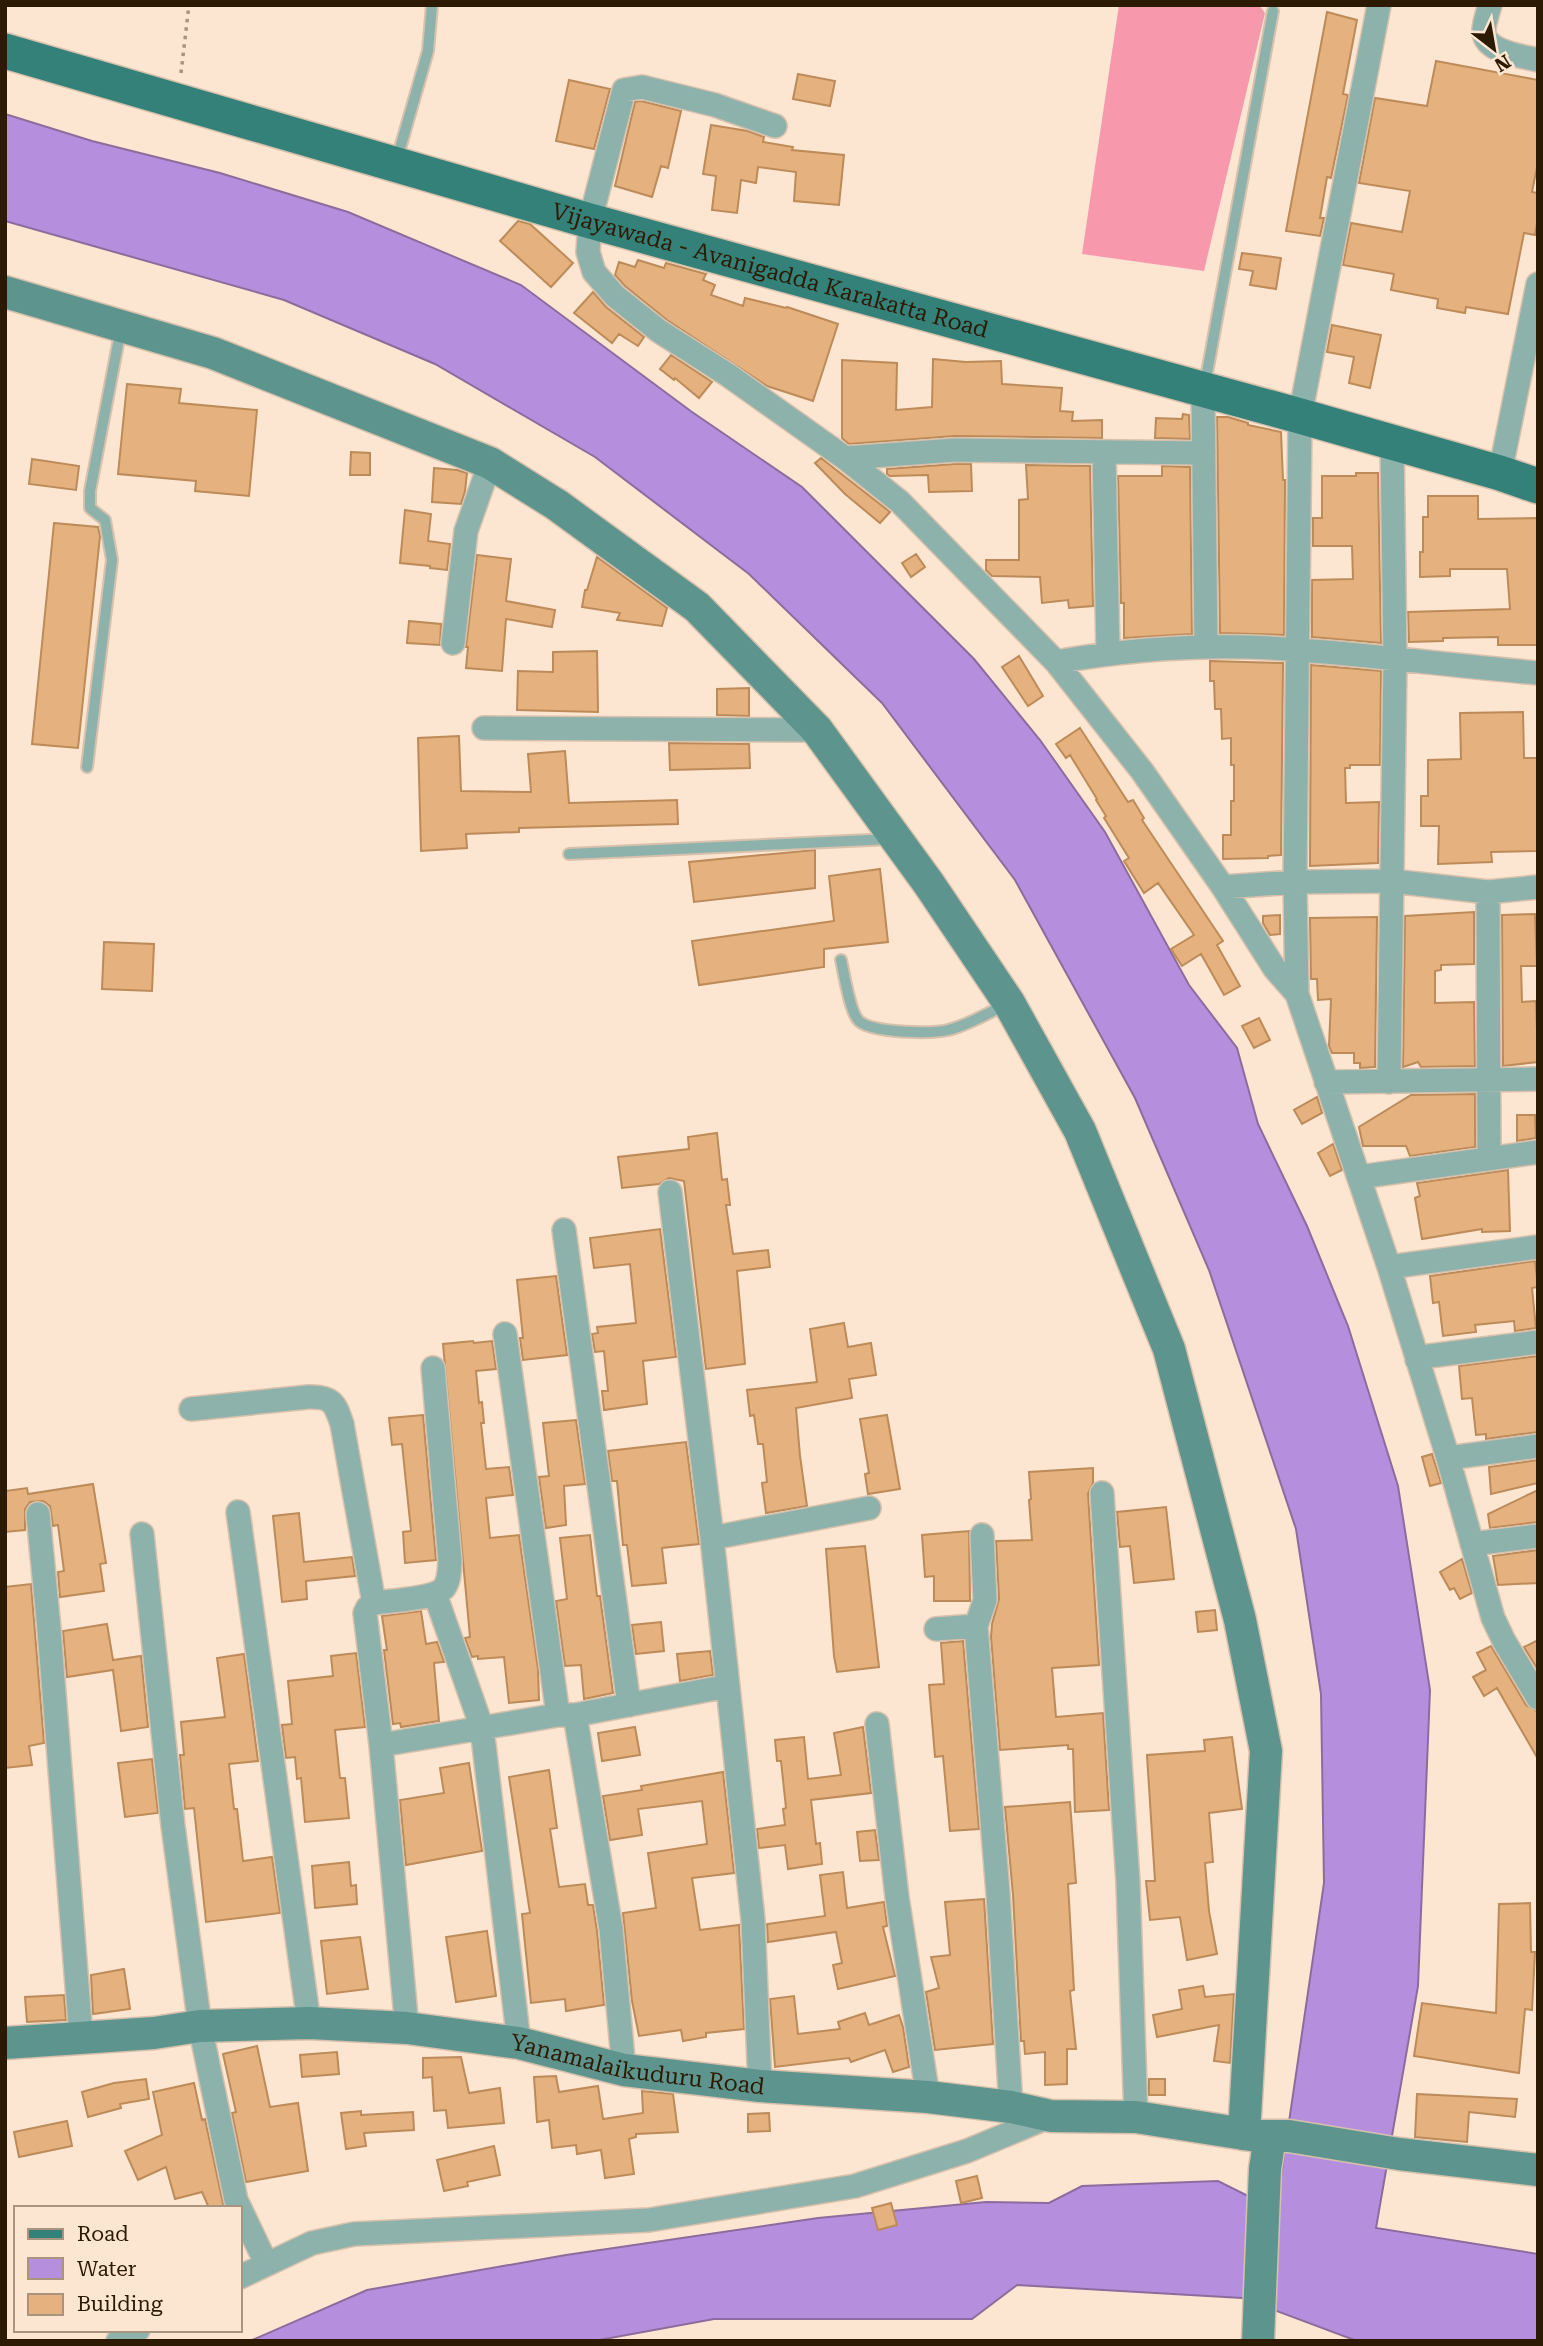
<svg xmlns="http://www.w3.org/2000/svg" width="1543" height="2346" viewBox="0 0 1543 2346" font-family="'Roboto Serif',serif">
  <rect width="100%" height="100%" fill="#fce6d2"/>
  <path fill="#f898ad" d="M1119 5H1259L1265 13 1204 271 1082 254Z"/>
  <path fill="#b58fde" stroke="#8c6c9d" stroke-width="2" d="M5 114 92 141 220 173 348 212 521 285 692 412 802 487 974 659 1040 740 1105 832 1189 985 1237 1048 1258 1124 1307 1226 1348 1326 1398 1486 1430 1690 1418 1986 1376 2228 1538 2254V2341H1357L1242 2298 1017 2285 972 2319H714L594 2341H250L367 2290 566 2255 818 2218 986 2202 1049 2203 1082 2186 1218 2181 1252 2198 1277 2204 1324 1883 1321 1694 1296 1529 1209 1270 1135 1098 1015 880 882 703 749 574 595 457 435 364 284 300 5 221Z"/>
  <path fill="#e5b17e" stroke="#bc8b59" stroke-width="2" d="M1327 12 1357 20 1343 94 1348 95 1331 178 1327 177 1320 218H1324L1320 236 1286 231Z
    M1436 61 1538 80V162L1532 192 1538 193V218L1535 235 1524 233 1508 314 1466 307 1465 313 1437 308 1438 299 1391 290 1394 274 1343 265 1351 223 1402 232 1410 191 1359 183 1375 98 1427 106Z
    M798 74 835 81 830 106 793 99Z
    M569 80 610 89 594 149 556 141Z
    M641 101 681 111 668 168 661 166 652 197 615 186 635 102Z
    M711 125 748 131 764 137 763 142 793 147 792 150 844 155 839 205 794 201 796 172 758 167 756 183 741 180 737 213 712 210 716 176 703 174Z
    M518 221 530 224 573 263 551 287 500 241Z
    M1242 253 1281 258 1276 289 1250 285 1253 271 1239 269Z
    M638 260 664 268 666 263 702 273 706 274 703 280 715 285 711 295 743 306 745 298 786 308 787 307 838 324 813 401 767 386 667 320 625 286 615 275 619 262 635 267Z
    M593 292 606 307 644 337 638 346 619 334 612 343 574 313Z
    M1332 325 1381 335 1370 388 1349 383 1354 357 1327 352Z
    M671 355 712 382 699 398 675 378 674 380 660 369Z
    M933 359 966 362 1001 361 1002 384 1062 388 1060 411 1073 412 1072 421 1102 420V438L955 436 849 444 842 438V360L897 363 896 410 932 407Z
    M127 384 181 389 179 403 257 410 249 496 195 491 196 481 118 474Z
    M1183 414 1189 415 1190 439 1155 438 1156 418 1182 419Z
    M1217 417H1228L1248 423V425L1281 432 1283 480H1285L1284 635 1220 633Z
    M351 452 370 453V475H350Z
    M821 458 890 512 880 523 845 494 815 463Z
    M32 459 79 466 76 490 29 484Z
    M955 464H971L972 491 929 492 928 475 890 476 887 474V469Z
    M1026 465 1090 466 1093 606 1069 608 1068 600 1042 603 1040 577 992 576 986 570V560H1019V500L1028 499Z
    M1162 466 1190 467 1192 634 1124 638V603H1121L1118 476H1162Z
    M434 468 457 470 467 473 465 491 461 504 432 502Z
    M1356 473H1378L1381 643 1312 637V580L1353 579 1352 546H1313V518H1322V476H1356Z
    M1428 496H1478V519L1538 518 1537 645H1498V637L1443 638V641L1409 642 1408 612 1510 609 1507 569H1450V576L1420 577V552H1423V517H1428Z
    M405 510 431 514 428 541 450 544 447 570 430 568V566L400 563Z
    M54 523 98 527 100 536 78 748 32 744Z
    M916 554 925 567 911 577 902 563Z
    M477 555 511 559 506 601 555 610 552 627 506 619 502 671 466 668 468 647H466Z
    M597 557 667 608 662 626 617 620 620 613 582 607 585 590H587Z
    M409 621 441 624 440 645 407 643Z
    M597 651 598 712 517 710 518 671 553 672V652Z
    M1019 656 1043 696 1028 706 1002 667Z
    M1210 661 1283 663 1281 855 1268 856V858L1223 859V835H1231V801H1234V765H1231V738L1222 739 1221 709H1215L1214 681H1210Z
    M1311 665 1381 671 1380 765H1350V768H1345L1346 803 1379 802 1378 863 1310 866Z
    M749 688V716L717 715V689Z
    M1523 712 1524 758H1537V851L1491 852 1492 862 1438 864 1439 826H1421V796H1428V760L1461 759 1460 713Z
    M1080 728 1128 802 1133 800 1144 818 1142 820 1223 941 1217 945 1240 986 1224 995 1201 954 1182 966 1171 949 1194 935 1158 883 1144 893 1124 861 1129 858 1104 818 1106 816 1096 800 1097 799 1070 755 1066 758 1056 744Z
    M459 736 461 791 531 792 528 754 565 751 569 803 677 800 678 824 519 828V832L466 834 467 848 421 851 418 738Z
    M669 743 749 744 750 768 670 770Z
    M815 850V888L694 902 689 862Z
    M880 869 888 942 824 949V967L699 985 692 941 834 921 829 876Z
    M1474 912V964L1441 965V970L1435 971V1003L1474 1002 1475 1066 1421 1067 1418 1062 1403 1067 1405 916Z
    M1535 914 1537 966H1521L1522 1002 1536 1001 1538 1062 1503 1066 1502 915Z
    M1280 915V934L1270 935 1263 923V916Z
    M1377 917 1375 1067 1360 1068V1063H1354V1053H1332L1329 1046 1331 999 1318 1000 1317 979H1311L1310 918Z
    M104 942 154 944 152 991 102 989Z
    M1259 1018 1270 1040 1254 1048 1242 1026Z
    M1475 1094V1147L1410 1156 1406 1146H1363L1359 1127 1411 1095Z
    M1317 1097 1322 1113 1302 1124 1294 1110Z
    M1517 1115H1535L1536 1138 1517 1141Z
    M717 1133 722 1180 727 1179 730 1205H726L733 1254 768 1250 770 1267 737 1271 745 1364 706 1369 684 1181 669 1178 659 1184 622 1188 618 1157 689 1149 688 1137Z
    M1333 1144 1342 1170 1330 1176 1318 1153Z
    M1508 1170 1510 1231 1482 1232V1229L1422 1239 1415 1198 1420 1196 1417 1183Z
    M660 1229 676 1357 643 1361 647 1404 604 1410 602 1391H608L604 1351 595 1352 592 1334 598 1333 597 1327 636 1323 630 1264 594 1268 590 1238Z
    M1535 1261 1538 1287 1532 1288 1536 1328 1515 1331 1514 1321 1475 1325 1476 1332 1443 1336 1439 1302 1433 1303 1430 1276Z
    M556 1276 567 1355 523 1360 520 1338H523L517 1280Z
    M844 1323 848 1347 871 1343 876 1375 849 1379 852 1398 796 1408 800 1456 807 1506 766 1513 762 1483 767 1482 763 1444H758L754 1415 750 1416 747 1390 817 1382 810 1329Z
    M473 1341 474 1343 492 1341 496 1369 476 1371 479 1403 482 1402 484 1423H481L486 1469 509 1467 513 1495 486 1498 490 1538 519 1535 538 1669 539 1700 509 1703 504 1657 478 1659V1656L472 1657 465 1638 470 1637 443 1344Z
    M1538 1356V1432L1486 1439V1434L1476 1435 1472 1398 1462 1399 1459 1366Z
    M423 1415 436 1560 405 1563 403 1532 411 1531 402 1444 392 1445 389 1418Z
    M887 1415 900 1489 868 1494 865 1474 869 1473 860 1419Z
    M576 1420 585 1484 564 1486 566 1525 546 1528 539 1477 549 1476 543 1423Z
    M686 1442 699 1544 662 1548 666 1583 632 1586 627 1545H623L617 1481H612L608 1451Z
    M1432 1454 1441 1483 1430 1486 1422 1457Z
    M1538 1460V1483L1491 1494 1489 1467Z
    M1093 1468V1483L1088 1494 1099 1665 1052 1668 1056 1717 1103 1713 1109 1810 1075 1812 1073 1749H1068V1745L1000 1750 991 1637 992 1624 999 1599 996 1541 1032 1540 1029 1500 1031 1499 1029 1472Z
    M93 1484 106 1563 100 1564 104 1591 60 1597 58 1572 64 1571 58 1525 53 1526 50 1506 43 1501 30 1502 25 1509V1530L5 1532V1491L27 1488 28 1494Z
    M1538 1490V1522L1490 1528 1488 1514Z
    M1166 1507 1174 1579 1134 1583 1130 1546 1120 1547 1117 1512Z
    M299 1513 304 1562 352 1557 355 1576 306 1581 307 1599 282 1602 273 1516Z
    M969 1531 970 1601H934V1576L925 1577 922 1535Z
    M590 1535 597 1596H600L613 1693 584 1699 581 1665 565 1666 556 1601 567 1599 560 1538Z
    M865 1546 879 1667 837 1672 834 1656 826 1549Z
    M1538 1550V1583L1498 1585 1493 1556Z
    M1462 1559 1472 1593 1460 1599 1454 1588 1450 1590 1440 1572Z
    M31 1584 44 1743 29 1746 32 1765 5 1768V1587Z
    M1215 1610 1217 1630 1198 1632 1196 1612Z
    M421 1611 426 1644 437 1642 444 1662 434 1663 439 1721 401 1727 400 1723 393 1724 384 1650H387L382 1616Z
    M661 1622 664 1651 636 1654 632 1625Z
    M107 1624 113 1660 141 1656 148 1727 121 1731 113 1670 67 1677 63 1631Z
    M1538 1640V1670L1524 1647Z
    M963 1641 979 1829 950 1831 943 1756 935 1757 929 1685 944 1684 941 1643Z
    M1491 1646 1526 1705 1538 1712V1759L1497 1688 1484 1696 1473 1677 1486 1670 1477 1653Z
    M710 1651 713 1675 680 1681 677 1654Z
    M356 1653 365 1727 335 1730 340 1778H345L349 1818 305 1822 301 1778 297 1779 295 1757 286 1758 282 1725 292 1724 288 1681 333 1676 331 1656Z
    M244 1654 258 1761 229 1764 234 1809H237L243 1861 272 1857 280 1913 206 1922 194 1808 185 1809 180 1755H184L181 1722 225 1717 217 1658Z
    M635 1727 640 1755 602 1761 598 1733Z
    M863 1727 871 1793 811 1800 816 1844 820 1843 822 1864 788 1869 785 1845 759 1848 757 1829 785 1825 783 1809 786 1808 781 1761H777L775 1740 804 1737 808 1779 841 1775 834 1733Z
    M1232 1737 1242 1809 1209 1813 1213 1862 1205 1863 1209 1911 1217 1954 1187 1960 1180 1917 1150 1920 1146 1881H1155L1147 1755 1205 1751 1204 1740Z
    M152 1759 158 1813 125 1817 118 1763Z
    M469 1763 482 1851 406 1865 400 1800 444 1793 440 1768Z
    M549 1770 557 1828 550 1829 559 1887 585 1884 588 1905H593L597 1931 604 2005 566 2011 565 1999 531 2003 522 1914 530 1913 509 1777Z
    M723 1772 734 1873 692 1878 700 1930 739 1925 744 2029 706 2033V2037L683 2041 681 2030 639 2036 632 2001 623 1913 656 1908 648 1853 707 1844 702 1801 638 1809 642 1835 610 1840 603 1796 642 1790 641 1786Z
    M1070 1802 1076 1883 1068 1884 1074 1990 1070 1991 1076 2049H1067V2084L1045 2085V2052L1025 2054 1024 2041H1021L1013 1895 1005 1807Z
    M875 1830 879 1860 860 1861 857 1832Z
    M349 1862 351 1886 356 1885 357 1904 315 1908 312 1866Z
    M843 1872 847 1908 884 1902 887 1926 883 1927 895 1976 838 1989 833 1965 842 1963 836 1932 768 1942 767 1924 825 1916 820 1875Z
    M984 1899 993 2044 935 2050 926 1992 939 1988 931 1957 950 1955 945 1902Z
    M1530 1903 1531 1952H1535L1532 2010 1525 2009 1519 2073 1414 2056 1422 2003 1496 2013 1499 1904Z
    M487 1931 496 1996 456 2002 446 1937Z
    M360 1937 368 1989 327 1994 321 1941Z
    M124 1969 130 2009 93 2014 91 1975Z
    M1203 1986 1205 1997 1234 1994 1230 2063 1214 2061 1219 2025 1157 2037 1153 2015 1182 2009 1179 1990Z
    M64 1995 66 2020 27 2022 25 1997Z
    M794 1996 798 2034 840 2029 838 2022 865 2013 869 2025 899 2015 903 2027 909 2067 893 2072 885 2050 851 2062 849 2058 775 2067 770 1999Z
    M257 2046 270 2107 298 2103 308 2171 246 2182 232 2113 236 2112 223 2054Z
    M337 2052 339 2074 302 2077 300 2055Z
    M461 2057 469 2093 500 2088 504 2123 448 2128 446 2110 434 2111 432 2077 423 2078V2058Z
    M556 2076 559 2092 598 2086 603 2119 643 2113 642 2091 673 2094 678 2132 636 2134V2137L629 2139 634 2174 605 2178 601 2150 577 2154 576 2145 552 2148 549 2120 537 2122 534 2077Z
    M146 2079 149 2099 120 2104 121 2108 88 2117 82 2092 114 2083Z
    M1149 2079H1165V2095H1149Z
    M194 2083 202 2120 205 2119 224 2208H209L202 2192 175 2199 166 2167 138 2180 125 2151 162 2135 153 2092Z
    M1417 2094 1517 2099 1515 2117 1469 2112 1467 2142 1415 2137Z
    M361 2111V2115L413 2112 414 2130 364 2133 366 2146 346 2149 341 2113Z
    M769 2113 770 2131 748 2132V2114Z
    M67 2121 72 2146 19 2157 14 2132Z
    M494 2146 500 2175 467 2182 468 2186 444 2191 437 2160Z
    M977 2176 982 2198 961 2203 956 2181Z
    M891 2203 897 2225 878 2230 872 2208Z"/>
  <g fill="none" stroke-linecap="round" stroke-linejoin="round">
    <g stroke="#d7c1ad" stroke-width="14">
      <path id="lane" d="M397 159 428 51 432 5
        M1205 384 1273 11
        M87 767 112 560 105 520 90 508V491L121 328
        M569 854 891 839
        M841 960C844 973 850 1013 859 1021 872 1033 931 1034 948 1030 969 1025 988 1013 1007 1004"/>
    </g>
    <g stroke="#d7c1ad" stroke-width="26">
      <path id="street" d="M1490 5C1488 13 1483 25 1484 33 1487 53 1523 56 1538 60
        M775 126 715 105 642 87 624 90 590 221 588 252 594 272 615 296 659 331 728 375 845 458 900 502 1056 662 1142 771 1223 887 1275 969 1297 994 1389 1267 1448 1458 1493 1618 1504 1641 1538 1698
        M1203 390 1206 647
        M1104 452 1108 653
        M845 458 955 450 1204 453
        M1500 473 1538 284
        M453 643 466 531 490 463
        M1056 662C1136 648 1219 643 1300 650 1379 656 1458 666 1538 673
        M484 728 817 730
        M1223 887 1295 882 1392 881 1488 892 1538 887
        M1488 892 1489 1159
        M1297 994 1295 882 1300 416 1379 5
        M1326 1082 1538 1079
        M1389 1082 1395 660 1392 442
        M1359 1177 1538 1152
        M670 1192 712 1538 753 1920 760 2086
        M564 1230 629 1705
        M1389 1267 1538 1247
        M505 1334 558 1715
        M1417 1360 1429 1356 1538 1342
        M191 1409 308 1397C332 1396 335 1403 342 1424L374 1603
        M1448 1458 1538 1446
        M1102 1493 1128 1882 1136 2117
        M238 1512 309 2023
        M38 1514 49 1629 81 2037
        M142 1534 173 1826 200 2026 236 2200 266 2263
        M982 1535 985 1600 976 1626 998 1893 1011 2107
        M712 1538 869 1508
        M1472 1544 1538 1536
        M435 1594 482 1728 519 2043
        M936 1629 976 1626
        M575 1715 611 1929 624 2070
        M877 1724 897 1897 928 2097
        M381 1745 558 1715H575L728 1686
        M407 2028 381 1745 365 1613 368 1607 374 1603C389 1601 434 1599 444 1588 450 1580 449 1569 450 1561L433 1368
        M240 2277 312 2243 354 2234 649 2220 855 2186 967 2151 1051 2116
        M118 2341 138 2330"/>
    </g>
    <g stroke="#d7c1ad" stroke-width="35">
      <g id="secondary">
        <path d="M5 292 213 353 490 463 557 505 697 607 817 730 929 884 1009 1003 1080 1131 1169 1349 1240 1620 1266 1751 1244 2134"/>
        <path id="s1" d="M5 2043 154 2033 200 2026 309 2023 407 2028 519 2043 624 2070 760 2086 928 2097 1011 2107 1051 2116 1136 2117 1257 2136H1289L1399 2154 1538 2170"/>
        <path d="M1258 2341 1265 2169 1270 2137"/>
      </g>
    </g>
    <g stroke="#d7c1ad" stroke-width="38">
      <g id="primary">
        <path id="s2" d="M5 51 590 221 1300 416 1500 473 1538 486"/>
      </g>
    </g>
    <path stroke="#a8937f" stroke-width="3.5" stroke-dasharray="3.5 5" stroke-linecap="butt" d="M181 73 189 5"/>
    <use href="#lane" stroke="#8db2ac" stroke-width="10"/>
    <use href="#street" stroke="#8db2ac" stroke-width="23"/>
    <use href="#secondary" stroke="#5d958e" stroke-width="32"/>
    <use href="#primary" stroke="#348179" stroke-width="35"/>
  </g>
  <g text-anchor="middle" stroke-width="7" stroke-linejoin="round" paint-order="stroke">
    <g font-size="23" fill="#2d1a05" stroke="#fce6d2">
      <text dy="8" stroke="none"><textPath href="#s2" startOffset="796">Vijayawada - Avanigadda Karakatta Road</textPath></text>
      <text dy="8" stroke="none"><textPath href="#s1" startOffset="637">Yanamalaikuduru Road</textPath></text>
    </g>
  </g>
  <rect width="1543" height="2346" fill="none" stroke="#2d1a05" stroke-width="14"/>
  <rect x="14" y="2206" width="228" height="126" fill="#fce6d2" stroke="#a99480" stroke-width="2"/>
  <rect x="28" y="2229" width="35" height="10" fill="#348179" stroke="#a99480" stroke-width="2"/>
  <text x="77" y="2241" font-size="21" fill="#2d1a05">Road</text>
  <rect x="28" y="2258" width="35" height="21" fill="#b58fde" stroke="#a99480" stroke-width="2"/>
  <text x="77" y="2276" font-size="21" fill="#2d1a05">Water</text>
  <rect x="28" y="2294" width="35" height="21" fill="#e5b17e" stroke="#a99480" stroke-width="2"/>
  <text x="77" y="2311" font-size="21" fill="#2d1a05">Building</text>
  <g transform="translate(1494 49) rotate(149)" stroke="#fce6d2" stroke-width="5" paint-order="stroke">
  <path d="M0-5L12 26L0 18L-12 26Z" fill="#2d1a05"/>
  <text y="-10" font-size="19" font-weight="bold" text-anchor="middle" fill="#2d1a05">N</text>
  </g>
</svg>
